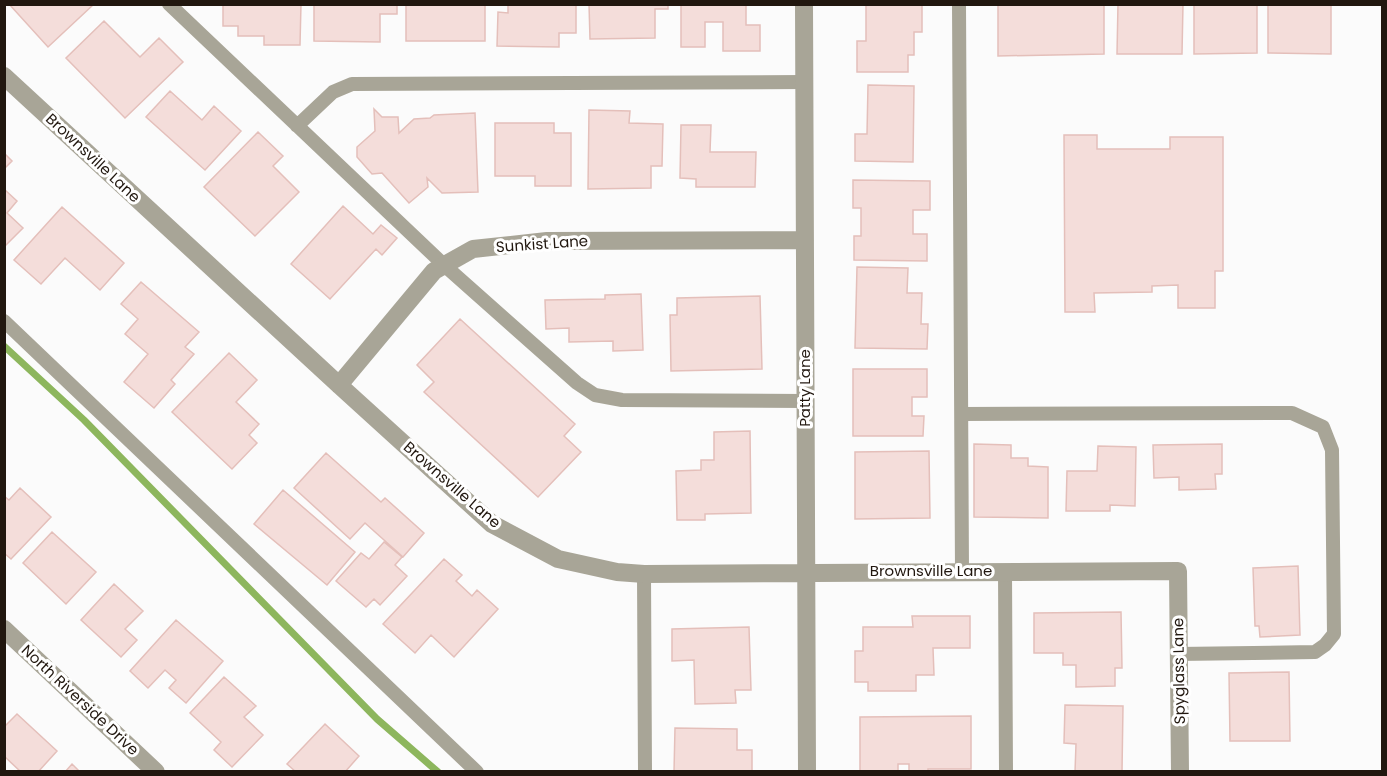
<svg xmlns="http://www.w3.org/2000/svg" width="1387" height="776" viewBox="0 0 1387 776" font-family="Poppins,sans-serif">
  <rect width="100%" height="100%" fill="#fbfbfb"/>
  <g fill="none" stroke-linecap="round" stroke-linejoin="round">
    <path stroke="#8db65d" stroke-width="7" d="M4 346 84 420 377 719 438 772"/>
  </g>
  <path fill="#f4ddda" stroke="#e4bfba" stroke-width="1.5" d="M9 4H94L48 47Z
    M223 4H301L300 45H264V36H238V26H223Z
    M314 4H397V14H380V42L314 41Z
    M406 4H485V41H406Z
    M508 4H576V33H559V47L497 46 498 12 508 13Z
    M589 4H668V9H655V38L590 39Z
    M681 4H746V25H760V51H723V22H705V47H681Z
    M922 4V32H914V55H908V72H857V41H866V5Z
    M998 4H1104V54L998 56Z
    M1118 4H1183L1182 54H1117Z
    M1194 4H1257V53L1194 54Z
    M1268 4H1331V54L1268 53Z
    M104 21 140 57 159 38 183 62 125 118 66 58Z
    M868 85 914 86 913 162 855 161V134H867Z
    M170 91 202 120 214 106 241 131 205 170 146 117Z
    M374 109 382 117H398L399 133 414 119 430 118 434 115 475 113 478 192 442 193 427 178 428 187 409 203 382 173 372 174 357 157V147L375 131Z
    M589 110 630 111 629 123 663 124 662 166H651V188L588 189Z
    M495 123H554V133H571V186H535V176H495Z
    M681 125H711L710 152H756L755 187H696V179L680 178Z
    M258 132 283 156 273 166 299 192 255 236 204 187Z
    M1064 135H1097V149H1170V137H1223V271H1215V308H1178V285L1152 286V292L1094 293 1095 312H1065Z
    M4 153 12 161 4 169Z
    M853 180 930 181V210H913V234H927V261L854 260V236H861V208H853Z
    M4 189 17 201 7 213 23 228 4 247Z
    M343 206 373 234 381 225 397 238 382 255 376 249 330 299 291 264Z
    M62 207 124 263 100 290 65 258 41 284 14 260Z
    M857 267 908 268 907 293H922L921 324H928L927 349 855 348Z
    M141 282 199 332 185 347 194 354 171 380 175 384 154 408 124 382 148 354 125 334 138 319 121 304Z
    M641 294 643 350 613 351V341L569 342V328L546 329 545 300 605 299V295Z
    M760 296 762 369 671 371 670 315H677V298Z
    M460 319 575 424 564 436 581 452 538 497 424 392 434 382 417 365Z
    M229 353 257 380 236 402 259 424 249 435 257 443 232 469 172 412Z
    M853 369H927V397H912V416H924L923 436H853Z
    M750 431 751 513 705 514V520H677L676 471 701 470V460H714V432Z
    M974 444 1011 445V458H1028V466L1048 467V518L974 517Z
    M1222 444V474H1215L1216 489 1179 490V477L1154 478 1153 445Z
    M1098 446 1136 447 1135 506 1110 505V511H1066L1067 471H1097Z
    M929 451 930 518 855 519V452Z
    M326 453 381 502 385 498 424 533 403 557 365 523 350 539 294 488Z
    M20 488 51 517 11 559 4 553V496L9 500Z
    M283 490 355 552 327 585 254 524Z
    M52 532 96 572 66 604 23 563Z
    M384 542 402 557 395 565 407 576 380 605 374 599 366 607 336 581 361 553 369 559Z
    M444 559 462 575 456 581 472 596 477 590 498 609 454 657 431 635 415 653 383 624Z
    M1298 566 1300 635 1260 637 1259 626H1255L1253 568Z
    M114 584 143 611 125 629 137 640 121 657 81 620Z
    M1121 612 1122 668H1115V686L1076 687V665H1063V653H1034V613Z
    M912 616H970V648H933L934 675H916V691H868V682H855V651H863V627H913Z
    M176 620 223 661 186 703 169 688 176 680 165 670 148 688 130 671Z
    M749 627 751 690H735L736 703 695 704 694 660 672 661V629Z
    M1289 672 1290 741H1230L1229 673Z
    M224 677 256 706 244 717 263 735 232 767 214 750 221 742 190 713Z
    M1065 705 1123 706 1122 772H1075L1076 744 1064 743Z
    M17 714 57 751 38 772H21L4 756V727Z
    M971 716V769H928V772H909V764H898V772H860V717Z
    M325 724 359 756 345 772H296L287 764Z
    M675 728 737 729V750H752V772H674Z
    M72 764 80 772H65Z"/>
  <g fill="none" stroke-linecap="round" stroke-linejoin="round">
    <path stroke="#a8a597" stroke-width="14" d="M169 4 444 265 577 383 595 395 622 400 805 401
      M959 4 962 571
      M297 126 333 92 352 84 805 82
      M4 321 477 772
      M962 414 1292 413 1323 427 1332 450 1334 634 1325 645 1315 652 1178 654
      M1005 571 1006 772
      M644 574 645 772"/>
    <path stroke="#a8a597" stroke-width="18" d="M804 4 807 772
      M4 76 339 385 492 524 558 559 617 572 644 574 1178 571 1180 772
      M339 385 434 271 473 249 547 241 805 240
      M4 629 156 772"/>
  </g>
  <g text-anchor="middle" stroke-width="6" stroke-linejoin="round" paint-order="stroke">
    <g font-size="15" fill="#21170f" stroke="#fff">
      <text transform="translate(93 158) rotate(43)" y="5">Brownsville Lane</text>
      <text transform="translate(542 244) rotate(-4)" y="5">Sunkist Lane</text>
      <text transform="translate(805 388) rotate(-90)" y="5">Patty Lane</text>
      <text transform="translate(452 485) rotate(41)" y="5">Brownsville Lane</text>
      <text x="931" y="576">Brownsville Lane</text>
      <text transform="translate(1179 671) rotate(-91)" y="5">Spyglass Lane</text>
      <text transform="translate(80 700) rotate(43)" y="5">North Riverside Drive</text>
    </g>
  </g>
  <rect width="1387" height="776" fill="none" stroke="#21170f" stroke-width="12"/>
</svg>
